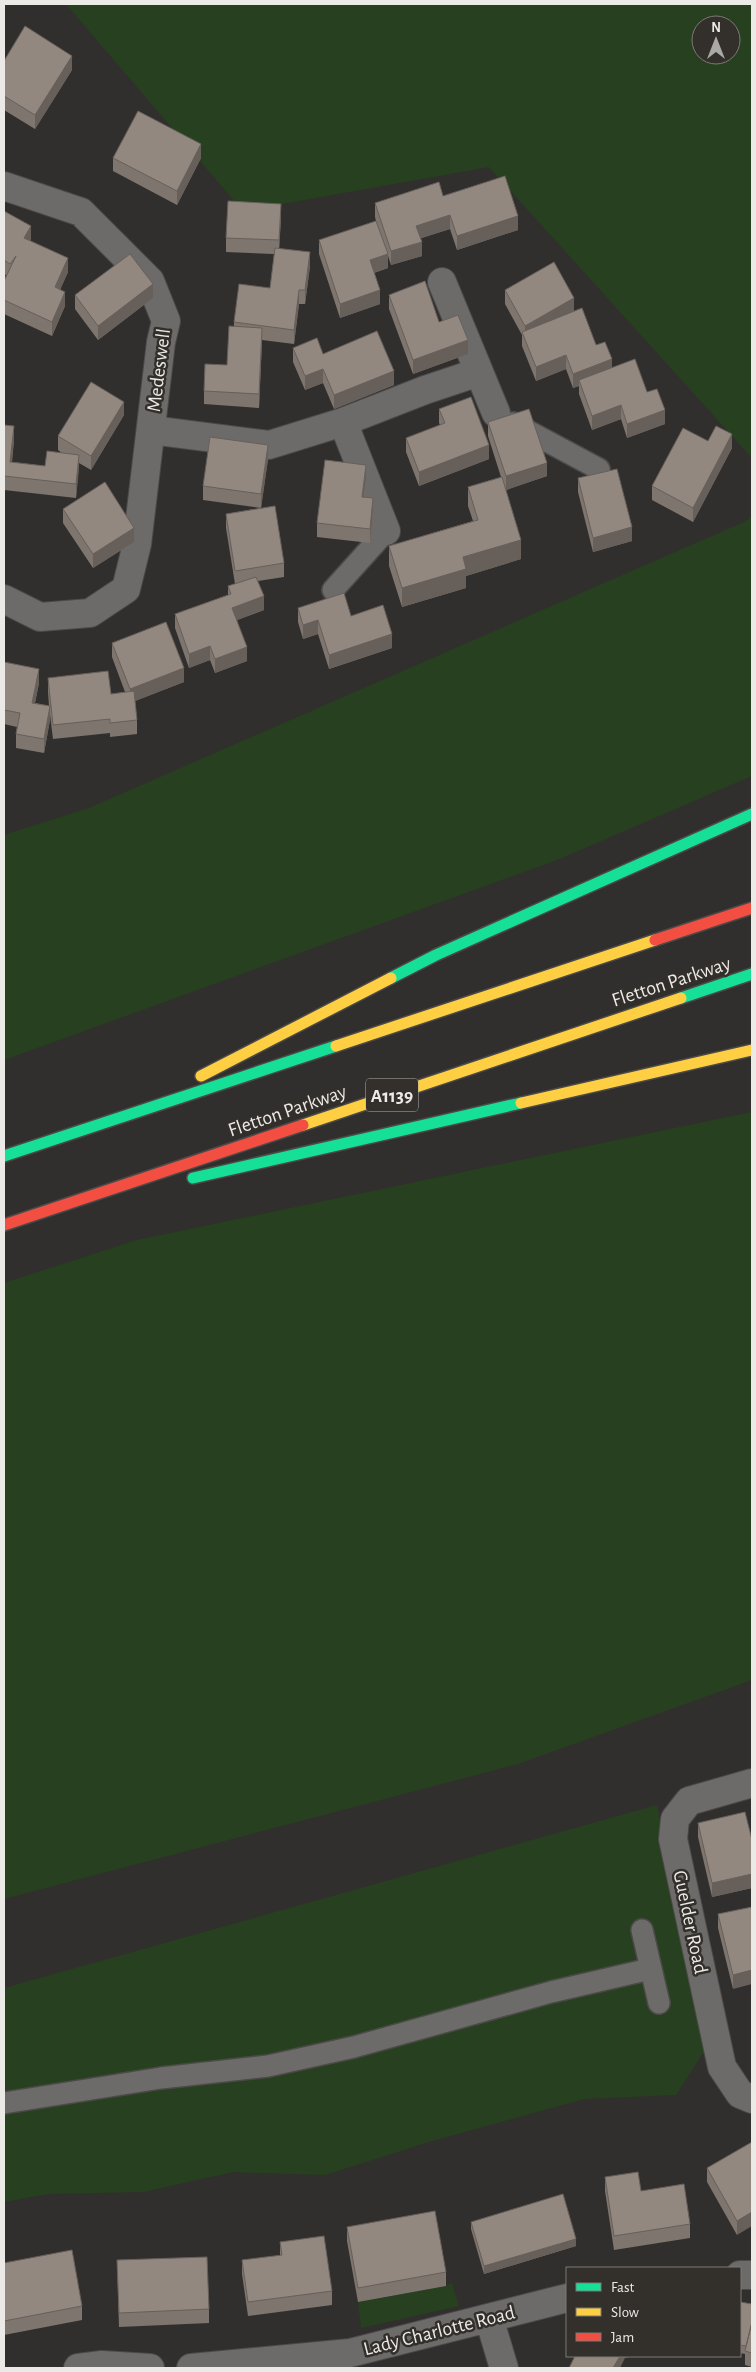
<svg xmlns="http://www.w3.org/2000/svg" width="756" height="2372" viewBox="0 0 756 2372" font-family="'Alegreya Sans',sans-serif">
  <rect width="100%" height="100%" fill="#312f2d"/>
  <path fill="#27401f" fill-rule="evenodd" d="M66 4H752V458L489 167 243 211ZM701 25H731V55H701Z
    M752 516V776L557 860 4 1060V835L89 808 744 522Z
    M752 1112V1680L518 1764 4 1899V1283L137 1240Z
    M657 1805 706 2048 676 2095 584 2099 432 2141 325 2175 233 2172 143 2192 48 2194 4 2202V1988Z
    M452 2283 459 2306 361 2328 358 2302 446 2286Z"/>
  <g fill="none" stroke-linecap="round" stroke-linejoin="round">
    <g stroke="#4c4a48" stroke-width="24">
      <path id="lane" d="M513 423 599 469
        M333 590 386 531
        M642 1930 659 2003
        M4 2103 161 2078 268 2066 354 2047 551 1992 650 1969"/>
    </g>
    <g stroke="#4c4a48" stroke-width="30">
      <path id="street" d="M4 186 81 212 150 281 166 321 161 342 137 544 126 589 90 613 40 617 4 599
        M442 282 496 413
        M343 422 386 531
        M151 430 269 445 343 422 425 390 479 372
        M752 1783 689 1801 675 1819 673 1839 722 2067 740 2094 752 2099
        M740 2275H752
        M489 2318 504 2368
        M78 2368 102 2365 150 2368
        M191 2368 350 2353 567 2298"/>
    </g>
    <g stroke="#4c4a48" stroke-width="14">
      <path id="fast" d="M391 978 436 955 752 814
        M681 998 752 974
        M4 1156 336 1046
        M193 1178 521 1103"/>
    </g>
    <g stroke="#4c4a48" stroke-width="14">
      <path id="slow" d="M336 1046 655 940
        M201 1076 391 978
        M521 1103 752 1050
        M303 1125 681 998"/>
    </g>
    <g stroke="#4c4a48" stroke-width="14">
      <path id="jam" d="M655 940 752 908
        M4 1225 303 1125"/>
    </g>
    <use href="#lane" stroke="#6d6b6a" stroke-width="21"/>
    <use href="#street" stroke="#6d6b6a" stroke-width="28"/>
    <use href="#fast" stroke="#16e098" stroke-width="11"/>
    <use href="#slow" stroke="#ffcf43" stroke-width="11"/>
    <use href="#jam" stroke="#f24e42" stroke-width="11"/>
  </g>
  <path fill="#7e756e" d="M4 61 72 70 35 129 4 110Z
    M113 158H201L177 205 113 171Z
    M443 196 518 230 457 250 450 229 421 238 422 256 391 265 388 256V268L374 273 380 304 340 318 319 254V240L376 221 375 217V203Z
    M4 211 31 240H30L68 272 60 290 65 306 52 336 4 314V281L6 275 4 274Z
    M281 218 279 248 310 266 305 304H299L294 344 262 340 259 408 204 404V391L227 365 234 326V322L270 288 274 254 226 252V238Z
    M505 290 574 311 612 368 647 392 665 424 627 438 621 419 592 430 579 394V386L573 388 566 369 536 381 522 346V335L505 304Z
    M75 295 153 298 98 340 75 309Z
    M389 295 439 322 468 354 413 374 389 309Z
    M293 348 323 354 394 385 334 409 323 383 305 390 293 362Z
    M439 409 489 459 419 486 406 452V438L440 425 439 423Z
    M124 415 91 470 79 463 76 498 4 490V425L14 440 12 462 45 466 62 453 58 450V436Z
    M488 422 547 476 506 490 521 559 466 576V588L402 607 389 566V546L473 521 468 506V487L501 477 488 436Z
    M708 441 732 448 693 522 652 500V486Z
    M268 459 261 508 284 563V577L258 581 264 610 237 620 247 661 215 673 210 660 189 668 175 628V614L228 595V586L235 584 226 528V514L261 508 203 500V486Z
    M578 478 632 541 593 552 578 492Z
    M366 479 364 497 373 512 370 543 317 537V523Z
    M63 509 134 542 93 568 63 523Z
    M298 608 351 616 392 648 329 669 318 634 303 639 298 622Z
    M112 643 184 682 135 701 137 720V734L110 737V733L53 739 50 715V720L44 753 16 748V734L17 727 4 724V662L39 683 35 703 49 706 48 692V678L111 694 125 692 112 657Z
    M698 1823 752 1840V1888L712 1897 698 1837Z
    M752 1907 733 1989 718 1928V1914Z
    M752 2142 737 2235 707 2182V2168Z
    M605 2177 641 2191 690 2224V2238L614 2250 605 2191Z
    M471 2222 576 2246 484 2274 471 2229Z
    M347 2227 446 2272V2286L358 2302 347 2241Z
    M280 2242 332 2291V2305L248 2316 242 2274V2260L280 2256Z
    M117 2260 209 2309V2323L119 2327Z
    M4 2263 82 2306V2320L4 2335Z
    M740 2302 752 2304V2367L745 2365V2354L740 2353Z"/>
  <path fill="#675f5a" d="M72 56V70L35 129V115Z
    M201 144V158L177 205V191Z
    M281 204V218L279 254V240Z
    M450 215V229L416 240V226Z
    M518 216V230L457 250V236Z
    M31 226V240L24 252V238Z
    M422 242V256L391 265V251Z
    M310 252V266L305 304V290Z
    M388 254V268L370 274V260Z
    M68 258V272L55 301V287Z
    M153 284V298L98 340V326Z
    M299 290V304L294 344V330Z
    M380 290V304L340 318V304Z
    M65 292V306L52 336V322Z
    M574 298V312L525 340V326Z
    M262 328V342L259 408V394Z
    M468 340V354L413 374V360Z
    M566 355V369L536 381V367Z
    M612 359V373L579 380V386L573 388V374Z
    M323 369V383L305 390V376Z
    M394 371V385L334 409V395Z
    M124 402V415L91 470V456Z
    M621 405V419L592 430V416Z
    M665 410V424L627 438V424Z
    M14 426V440L10 476V462Z
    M732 434V448L693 522V508Z
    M268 445V459L261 508V494Z
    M489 445V459L419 486V472Z
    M79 455V469L76 498V484Z
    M547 463V476L506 490V476Z
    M366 465V479L362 511V497Z
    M373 498V512L370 543V529Z
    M632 527V541L593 552V538Z
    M134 528V542L93 568V554Z
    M521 540V559L466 576V588L402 607V588L463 557Z
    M264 596V610L232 622V608Z
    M318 620V634L303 639V625Z
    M392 634V648L329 669V655Z
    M210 646V660L189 668V654Z
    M247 647V661L215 673V659Z
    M184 668V682L130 703V689Z
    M39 669V683L32 717V703Z
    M50 706V720L44 753V739Z
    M752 1874V1888L712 1897V1883Z
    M752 1970V1984L733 1989V1975Z
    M752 2212V2226L737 2235V2221Z
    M576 2239V2246L484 2274V2266Z
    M620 2356H635L625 2358 620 2368H613Z"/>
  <path fill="#938880" stroke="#675f5a" d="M25 26 72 56 35 115 4 96V61Z
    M138 111 201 144 177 191 113 158Z
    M505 176 518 216 457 236 450 215 416 226 422 242 391 251 375 203 439 182 443 196Z
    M228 201 281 204 279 240 226 238Z
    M4 211 31 226 24 238 68 258 55 287 65 292 52 322 4 300V281L16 256 10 264 4 260Z
    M376 221 388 254 370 260 380 290 340 304 319 240Z
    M275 248 310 252 305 290H299L294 330 234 322 239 284 270 288Z
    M130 254 153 284 98 326 75 295Z
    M554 262 574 298 525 326 505 290Z
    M425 281 439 322 458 315 468 340 413 360 389 295Z
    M582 308 596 345 605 342 612 359 573 374 566 355 536 367 522 332Z
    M229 326 262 328 259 394 204 391 205 364 227 365Z
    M377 331 394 371 334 395 323 369 305 376 293 348 317 338 323 354Z
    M635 359 647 392 657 389 665 410 627 424 621 405 592 416 579 380Z
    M91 382 124 402 91 456 58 436Z
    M471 397 489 445 419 472 406 438 445 423 439 409Z
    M529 409 547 463 506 476 488 422Z
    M4 425 14 426 10 462 45 466 47 451 79 455 76 484 4 476Z
    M716 426 732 434 693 508 652 486 683 428 708 441Z
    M210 437 268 445 261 494 203 486Z
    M325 460 366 465 362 497 373 498 370 529 317 523Z
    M617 469 632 527 593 538 578 478Z
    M502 477 521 540 463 557 466 569 402 588 389 546 478 520 468 487Z
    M105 482 134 528 93 554 63 509Z
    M275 506 284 563 235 571 226 514Z
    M256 577 264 596 232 608 247 647 215 659 210 646 189 654 175 614 231 594 228 586Z
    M344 593 351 616 383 605 392 634 329 655 318 620 303 625 298 608Z
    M166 622 184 668 130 689 112 643Z
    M4 662 39 669 32 703 50 706 44 739 16 734 20 713 4 710Z
    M108 671 111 694 134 691 137 720 110 723V719L53 725 48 678Z
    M745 1812 752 1840V1874L712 1883 698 1823Z
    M752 1907V1970L733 1975 718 1914Z
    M752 2142V2212L737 2221 707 2168Z
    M638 2172 641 2191 684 2184 690 2224 614 2236 605 2177Z
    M563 2194 576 2239 484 2266 471 2222Z
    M435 2211 446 2272 358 2288 347 2227Z
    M324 2236 332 2291 248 2302 242 2260 282 2255 280 2242Z
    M72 2250 82 2306 4 2321V2263Z
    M207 2257 209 2309 119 2313 117 2260Z
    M740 2302 752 2304V2322L746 2346 740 2345Z
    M752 2322V2353L745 2351Z
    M575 2356H620L613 2368H569Z"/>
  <g text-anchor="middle" stroke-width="5" stroke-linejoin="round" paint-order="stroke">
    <rect fill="#332f2b" stroke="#b4b2af" stroke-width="1" x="366" y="1078.5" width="52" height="33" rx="4"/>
    <g font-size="19" font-weight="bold" fill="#eceae7">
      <text x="392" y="1102">A1139</text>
    </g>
    <g font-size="20" fill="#eceae7" stroke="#332f2b">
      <text transform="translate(158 370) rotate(-83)" y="7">Medeswell</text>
      <text transform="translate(671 981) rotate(-18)" y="7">Fletton Parkway</text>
      <text transform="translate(287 1110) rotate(-19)" y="7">Fletton Parkway</text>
      <text transform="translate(691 1922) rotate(78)" y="7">Guelder Road</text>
      <text transform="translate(439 2330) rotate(-14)" y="7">Lady Charlotte Road</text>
    </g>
  </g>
  <rect width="756" height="2372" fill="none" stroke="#eceae7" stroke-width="10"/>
  <rect x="566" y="2267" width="175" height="90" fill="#332f2b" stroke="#7d7a76"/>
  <rect x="576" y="2283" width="25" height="8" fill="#16e098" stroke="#7d7a76"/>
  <text x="611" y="2292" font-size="15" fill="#eceae7">Fast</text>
  <rect x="576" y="2308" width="25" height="8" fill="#ffcf43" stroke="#7d7a76"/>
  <text x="611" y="2317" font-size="15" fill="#eceae7">Slow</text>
  <rect x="576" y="2333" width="25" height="8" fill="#f24e42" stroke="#7d7a76"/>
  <text x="611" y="2342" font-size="15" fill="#eceae7">Jam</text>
  <g transform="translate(716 40)"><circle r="24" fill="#332f2b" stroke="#7d7a76"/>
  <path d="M0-4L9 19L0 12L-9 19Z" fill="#aba9a6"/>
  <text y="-8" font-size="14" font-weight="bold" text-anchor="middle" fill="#eceae7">N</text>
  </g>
</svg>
